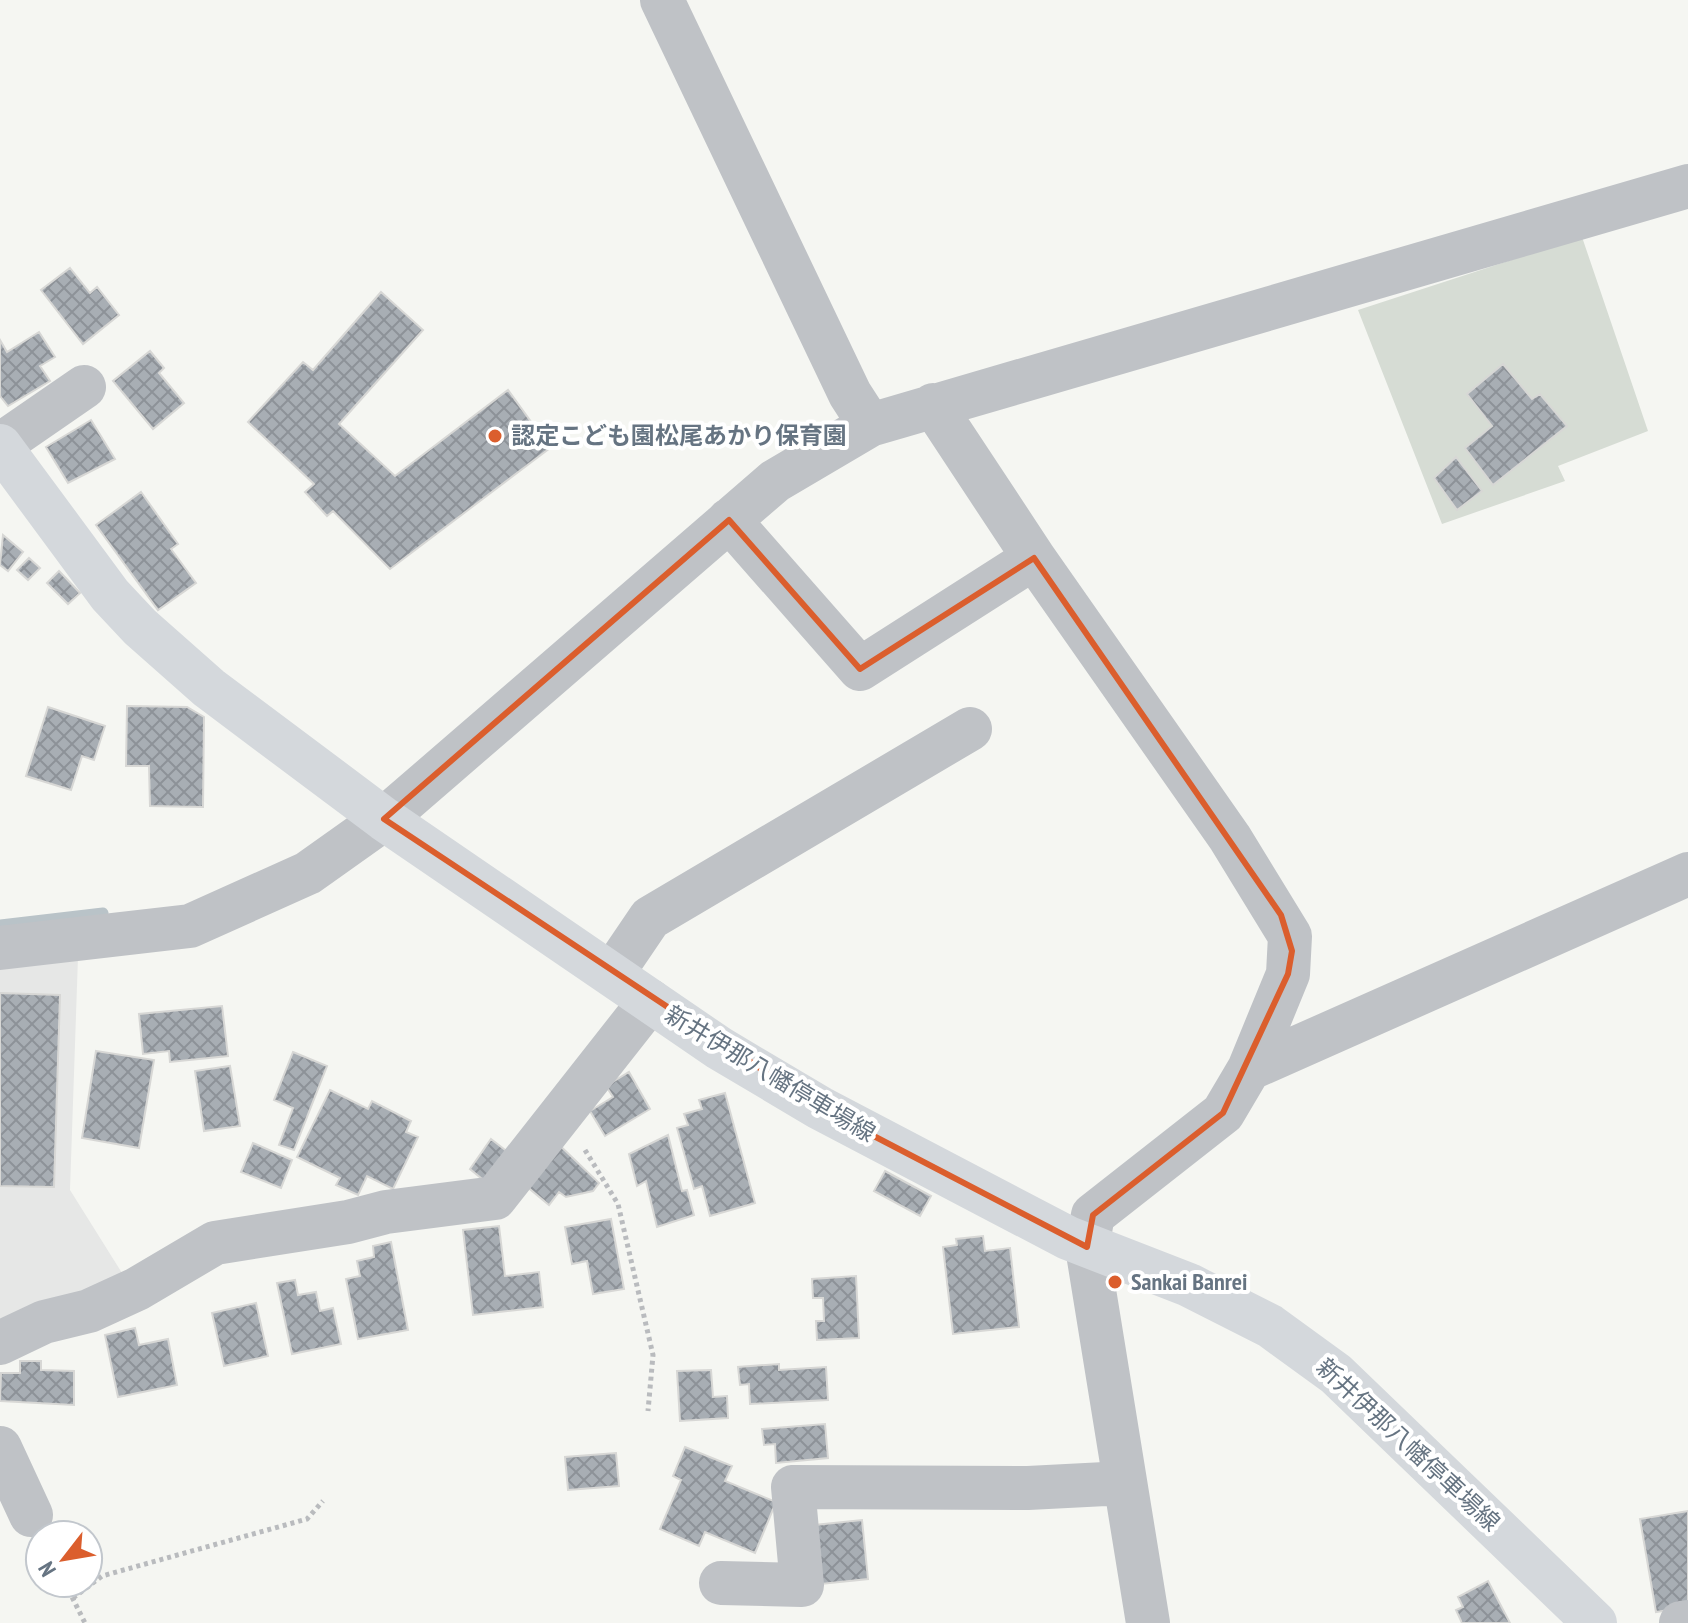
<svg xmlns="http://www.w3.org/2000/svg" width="1688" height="1623" viewBox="0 0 1688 1623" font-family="'PT Sans Narrow','Noto Sans JP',sans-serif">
  <defs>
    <pattern id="building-cross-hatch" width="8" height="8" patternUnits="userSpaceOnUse" patternTransform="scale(2)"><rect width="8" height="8" fill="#a8aeb4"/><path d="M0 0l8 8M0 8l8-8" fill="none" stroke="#8d9298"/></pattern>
  </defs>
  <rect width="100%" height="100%" fill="#f5f6f2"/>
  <path fill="#e6e7e6" d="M78 957 70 1190 127 1281 0 1333V966Z"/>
  <path fill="#d6dcd4" d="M1582 237 1648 431 1558 466 1565 481 1442 524 1358 310Z"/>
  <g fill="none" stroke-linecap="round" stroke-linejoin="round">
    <path stroke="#b9c3c8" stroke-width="11" d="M0 925 103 913"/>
  </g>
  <path fill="url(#building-cross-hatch)" stroke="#d7d7d5" stroke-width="2" d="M70 268 90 293 97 287 119 315 83 344 41 290Z
    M381 292 423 330 339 424 395 476 508 390 550 448 390 569 333 511 327 516 305 492 314 484 248 422 303 362 313 370Z
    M39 332 55 357 40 366 50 381 8 406 0 396V340L7 352Z
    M150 351 164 368 159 373 184 403 153 429 113 381Z
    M1503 364 1532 399 1540 394 1567 426 1493 485 1465 448 1492 426 1467 394Z
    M91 420 115 459 68 483 46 447Z
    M1456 457 1482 491 1457 510 1434 478Z
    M141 492 178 544 171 549 196 583 158 610 96 525Z
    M3 535 23 552 8 571 0 565Z
    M29 558 40 568 28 580 17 570Z
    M59 571 80 593 68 604 47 583Z
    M127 706 187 707 204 717 203 807 150 806 149 766H126Z
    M48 707 105 726 94 760 82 756 71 790 26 776Z
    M0 993 60 995 54 1187 0 1186Z
    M222 1006 228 1056 170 1062 169 1051 143 1054 139 1014Z
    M96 1051 154 1060 139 1148 82 1138Z
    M293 1052 327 1066 294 1150 279 1145 293 1108 274 1100Z
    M230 1066 240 1126 204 1131 195 1071Z
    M629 1072 650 1109 605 1136 590 1111 613 1097 606 1086Z
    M330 1090 368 1109 372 1101 411 1121 406 1132 418 1137 393 1189 367 1176 358 1195 336 1185 340 1178 297 1157Z
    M725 1093 755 1203 710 1216 702 1186 694 1189 677 1128 688 1125 684 1114 702 1109 699 1100Z
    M668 1135 682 1191 687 1190 694 1215 657 1227 646 1181 637 1186 629 1154Z
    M491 1139 509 1153 487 1183 470 1169Z
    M553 1139 599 1183 593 1191 566 1197 559 1192 549 1205 519 1180Z
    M253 1143 292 1160 281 1188 241 1172Z
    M885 1171 931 1196 920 1216 874 1191Z
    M611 1219 624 1289 593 1294 587 1261 572 1264 565 1227Z
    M499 1226 505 1276 539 1272 543 1307 473 1315 463 1230Z
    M983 1236 985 1251 1010 1248 1019 1327 953 1334 943 1247 957 1245 956 1239Z
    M391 1242 408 1330 358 1339 346 1279 360 1276 357 1261 374 1257 373 1246Z
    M856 1276 859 1338 817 1340 816 1321H824L823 1298H813L812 1279Z
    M295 1280 298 1295 316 1292 320 1311 333 1308 341 1344 292 1354 277 1283Z
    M256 1303 268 1356 224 1366 212 1313Z
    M135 1328 139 1345 168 1339 177 1385 118 1397 105 1335Z
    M20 1361H41V1370L74 1371V1405L0 1401 1 1373H20Z
    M779 1364V1370L826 1367 828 1400 750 1404 749 1384 740 1385 738 1367Z
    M711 1370 713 1397 727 1396 728 1418 680 1421 677 1371Z
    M825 1424 828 1458 776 1463 775 1444 764 1445 762 1429Z
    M685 1447 732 1466 725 1481 776 1502 755 1553 705 1532 699 1546 660 1529 681 1480 673 1476Z
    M616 1453 619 1486 568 1490 565 1457Z
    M1688 1511V1607L1656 1612 1640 1519Z
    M862 1520 868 1579 821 1584 815 1525Z
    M1488 1581 1510 1623H1462L1456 1610 1463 1607 1458 1597Z"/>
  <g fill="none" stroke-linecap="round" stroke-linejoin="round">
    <path stroke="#b9bbbe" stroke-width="5" stroke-dasharray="4 4" stroke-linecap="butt" d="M585 1150 618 1204 653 1355 648 1411
      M65 1583 85 1623
      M73 1598 102 1576 307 1519 323 1501"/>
    <path stroke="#bfc2c6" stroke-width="44" d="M662 0 850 394 870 425
      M933 405 1034 558 1230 838 1290 936 1288 974 1249 1069 1223 1113 1093 1215 1087 1247 1148 1623
      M0 445 84 387
      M729 520 860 669 1034 558
      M0 948 190 926 308 873 384 819 775 481 870 425 1688 186
      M612 974 650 918 970 729
      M1249 1069 1688 874
      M0 1343 44 1322 89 1311 137 1289 215 1243 348 1222 386 1212 495 1198 650 1001
      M0 1448 31 1515
      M721 1583 802 1585 793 1487 1028 1488 1125 1483
      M1681 1623 1688 1622"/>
    <path stroke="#d4d8dc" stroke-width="44" d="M0 446 110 595 140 627 209 688 384 819 719 1048 820 1108 1068 1238 1189 1285 1270 1326 1336 1374 1595 1623"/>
  </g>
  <path fill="none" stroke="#db5e2d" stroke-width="6" stroke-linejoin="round" d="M729 520 860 669 1034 558 1281 915 1292 951 1288 974 1223 1113 1093 1215 1087 1247 820 1108 384 819Z"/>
  <g fill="#db5e2d" stroke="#fff" stroke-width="3">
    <circle cx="495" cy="436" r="8"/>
    <circle cx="1115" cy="1282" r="8"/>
  </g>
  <g text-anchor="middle" stroke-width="8" stroke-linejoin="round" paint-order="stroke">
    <g font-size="24" font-weight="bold" fill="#667482" stroke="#fff" text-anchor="start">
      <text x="511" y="444">認定こども園松尾あかり保育園</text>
      <text x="1131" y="1290">Sankai Banrei</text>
    </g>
    <g font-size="24" fill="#667482" stroke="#fff">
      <text transform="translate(770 1074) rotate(31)" y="8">新井伊那八幡停車場線</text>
      <text transform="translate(1408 1445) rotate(43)" y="8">新井伊那八幡停車場線</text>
    </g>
  </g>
  <g transform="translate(64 1559) rotate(239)"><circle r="38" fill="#ffffff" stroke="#c2c7cd" stroke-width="2"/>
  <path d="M0-6L14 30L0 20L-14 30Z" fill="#db5e2d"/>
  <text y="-12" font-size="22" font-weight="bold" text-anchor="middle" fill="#667482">N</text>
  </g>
</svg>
